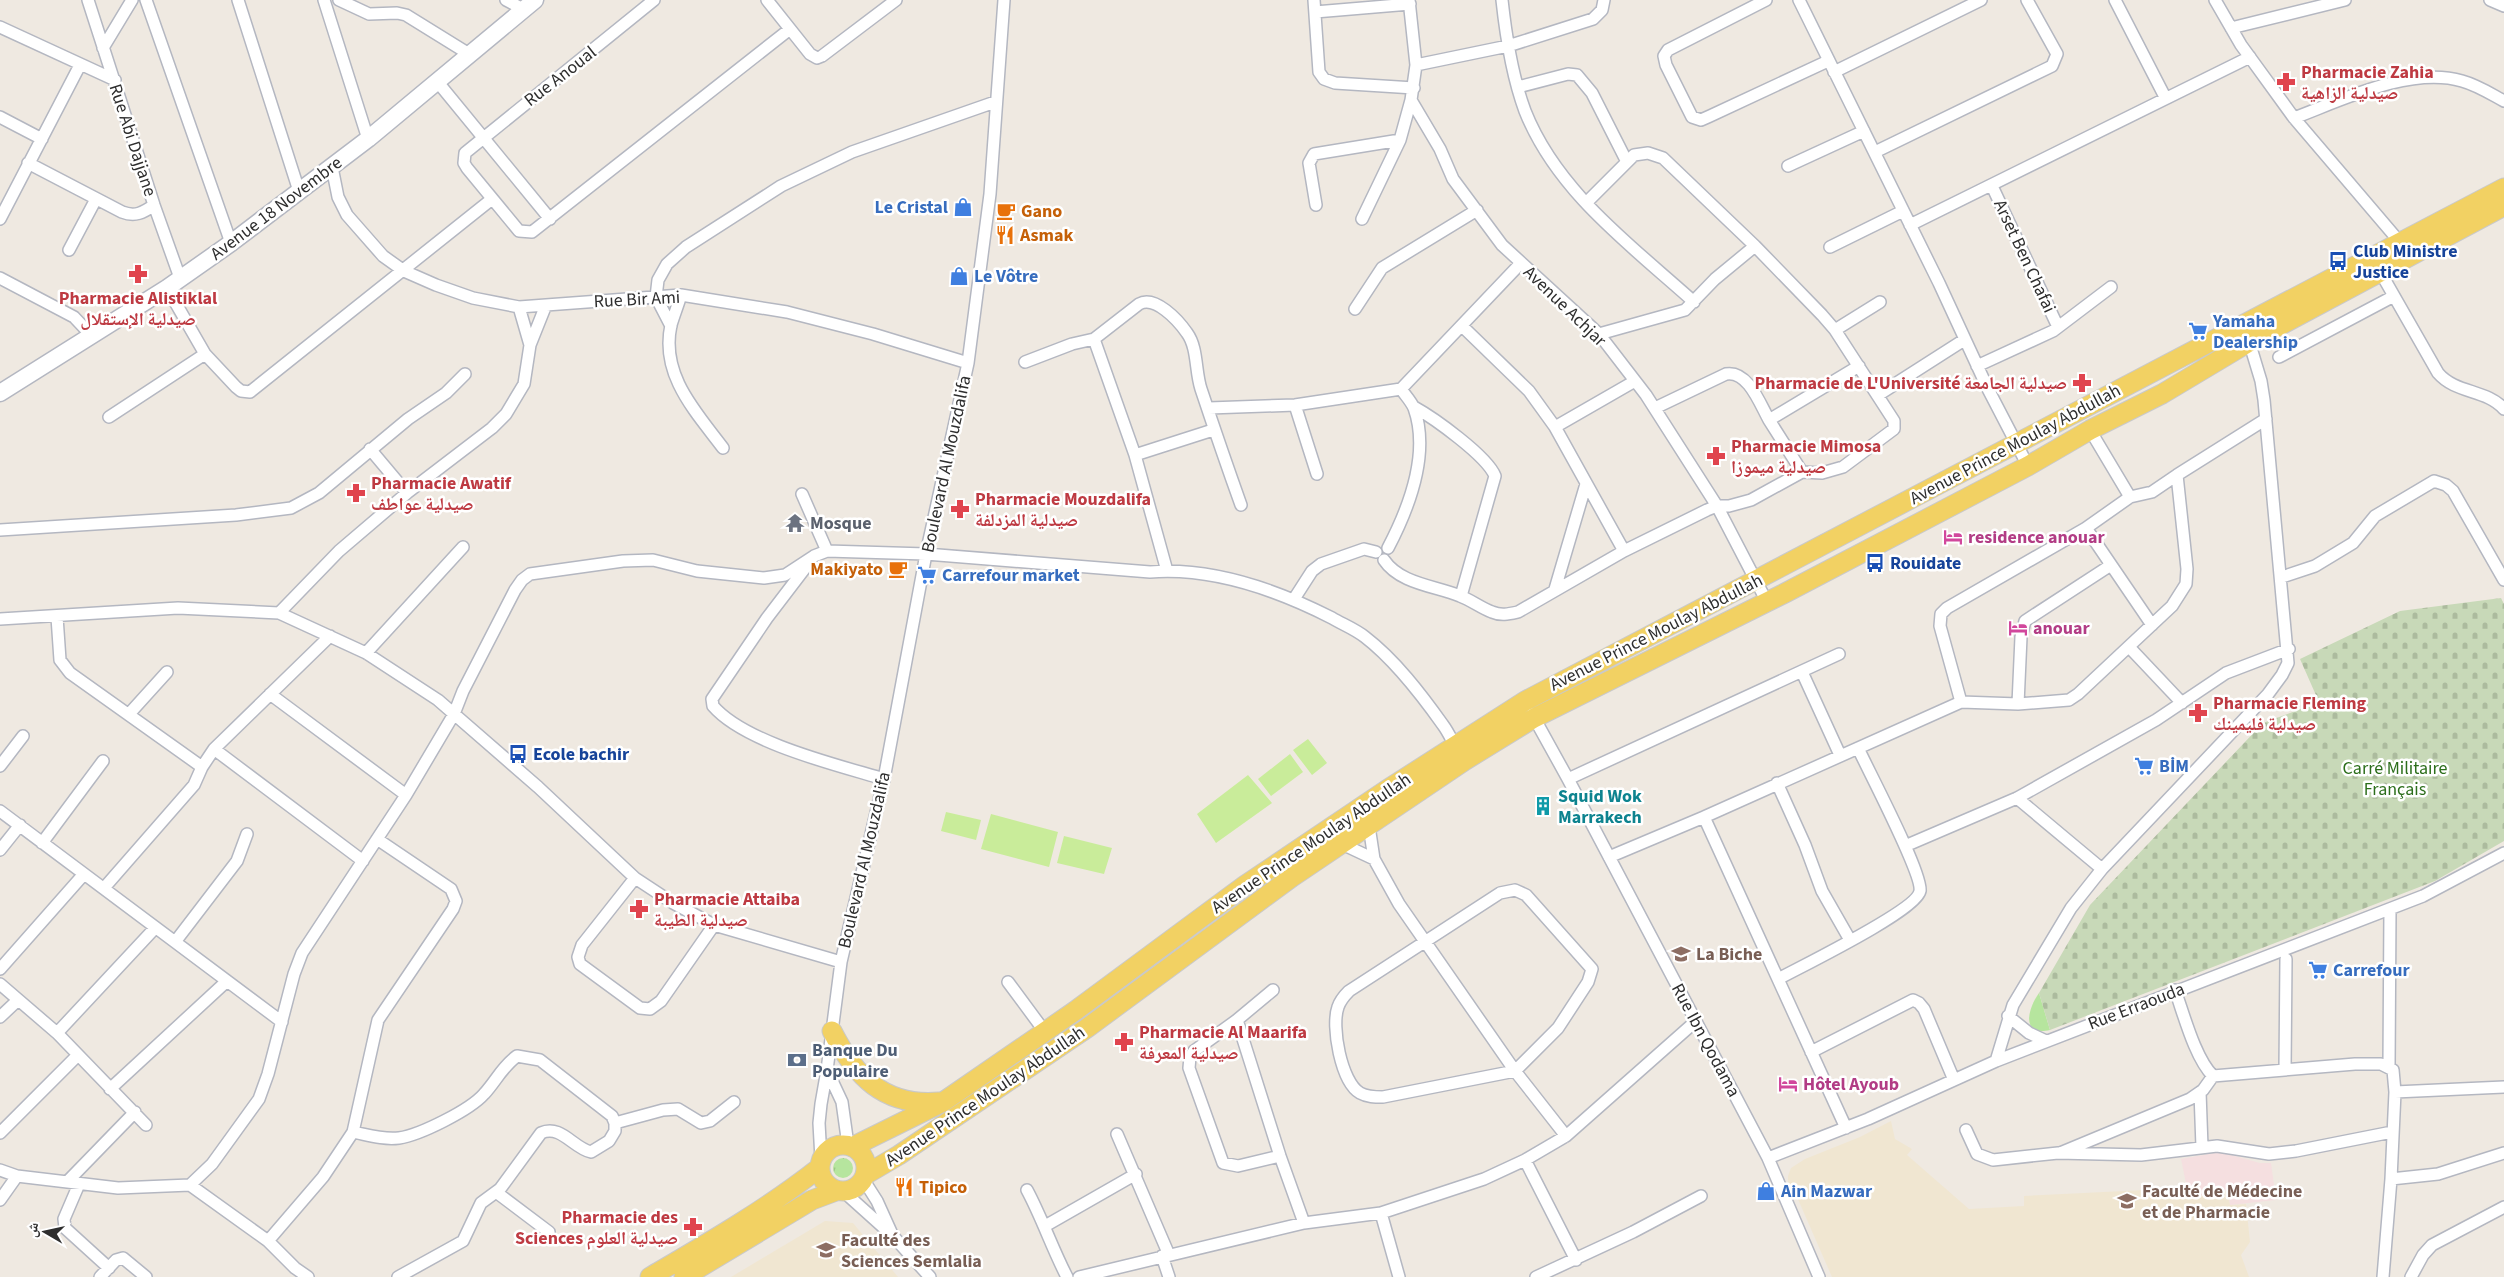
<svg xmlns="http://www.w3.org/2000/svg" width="2504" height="1277" viewBox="0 0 2504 1277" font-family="'Source Sans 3','Noto Naskh Arabic',sans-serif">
  <defs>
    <pattern id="cemetery-stones" width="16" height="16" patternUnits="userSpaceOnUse" patternTransform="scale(1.25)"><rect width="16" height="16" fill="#c8d9b8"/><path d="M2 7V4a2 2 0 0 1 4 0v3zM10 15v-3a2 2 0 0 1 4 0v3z" fill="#acbb9e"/></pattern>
    <pattern id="park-tufts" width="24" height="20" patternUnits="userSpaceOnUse" patternTransform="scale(1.25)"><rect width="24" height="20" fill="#b6e59e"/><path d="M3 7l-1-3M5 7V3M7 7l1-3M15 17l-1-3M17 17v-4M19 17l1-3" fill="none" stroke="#9dc588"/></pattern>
  </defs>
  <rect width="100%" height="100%" fill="#efe9e1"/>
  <path fill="#f0e6d1" d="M1891 1121 1895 1139 1912 1149 1907 1155 1969 1209 2024 1206V1196L2186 1188 2189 1198 2228 1190 2230 1205 2246 1204 2250 1242 2241 1255 2249 1277H1832L1797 1197 1788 1183V1176L1791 1168 1805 1159 1860 1137Z
    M825 1221 853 1223 898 1277H731Z"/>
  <path fill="#f5dfe0" d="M2220 1152 2260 1163H2271L2276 1200 2230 1205 2228 1190 2189 1198 2181 1159Z"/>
  <path fill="#b6e59e" d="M2039 993 2050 1030C2020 1037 2028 1008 2039 993Z"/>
  <path fill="url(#cemetery-stones)" d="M2501 598 2504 604V841L2435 881 2050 1030 2039 993 2090 905 2263 723 2319 702 2300 659 2400 611Z"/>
  <path fill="url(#park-tufts)" d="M833 1168a10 10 0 1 1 20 0a10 10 0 1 1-20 0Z"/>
  <path fill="#c9ec9a" d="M1308 739 1327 763 1312 775 1293 750Z
    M1290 754 1303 772 1271 796 1258 779Z
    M1248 775 1272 803 1216 843 1197 814Z
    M946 812 981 820 976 840 941 831Z
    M991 814 1058 832 1049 867 981 849Z
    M1064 836 1112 848 1104 874 1057 863Z"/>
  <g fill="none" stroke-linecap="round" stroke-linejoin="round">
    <g stroke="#b4b7c1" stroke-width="14">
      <path id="street" d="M88 0 154 205 180 278
        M146 0 231 243
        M238 0 299 191
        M324 0 368 139
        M339 0 369 14 397 13 406 15 469 54
        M506 0 523 9
        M654 0 465 153 464 163 467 168 519 231 532 232 790 29
        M767 0 810 54 817 58 822 56 896 0
        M1314 0 1319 72 1324 79 1335 83 1414 88
        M1409 0 1416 65 1411 100 1440 149 1453 179 1502 245 1599 334 1646 395 1717 506 1767 602
        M1502 0C1506 37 1512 76 1525 111 1557 192 1632 246 1694 302
        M1766 0 1668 50 1664 56 1666 65 1692 117 1701 120 1710 116 1828 61
        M1799 0 1939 283 1988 389 2028 466
        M2115 0 2165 97
        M2215 0 2241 45 2294 118 2404 247
        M2490 0 2504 6
        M1315 12 1410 4
        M0 27 115 80
        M2231 28 2345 0
        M103 48 132 0
        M1416 65 1508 46 1593 19 1602 10 1604 0
        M1834 72 1981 0
        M436 80 550 219
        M1518 87 1568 74 1577 75 1592 93 1627 162
        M0 117 42 139
        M2294 118C2342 100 2410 66 2462 81 2477 85 2491 94 2504 101
        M1875 152 2052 66 2057 54 2027 0
        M28 163 122 212C135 217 143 213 154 205
        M1788 166 1864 131
        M332 167 338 197 347 215 383 256 404 271 436 285 473 298 519 307 681 295 787 312 873 334 968 363
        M1992 186 2058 327
        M1316 205 1309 163 1314 154 1400 140
        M0 219 80 65
        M1362 219 1400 140 1411 100
        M1910 225 2250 57
        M1830 247 1903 211
        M69 250 96 199
        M2378 268 2438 373C2456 394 2486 389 2504 409
        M0 278 74 317 91 335
        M167 288 205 354 236 387 241 391 250 392 492 199
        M681 295C678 305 674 315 671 325 660 375 696 412 723 448
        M519 307 530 345
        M1355 309 1382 268 1477 210
        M671 326 656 297 658 280 667 264 686 247 781 186 852 152 995 102
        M1462 326 1529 391 1555 427 1624 551
        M1835 330 1880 302
        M1599 334 1685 310 1715 279 1755 246
        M1094 339 1135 455 1167 571
        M2279 357 2394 296
        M1025 362 1072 344 1094 339 1139 304C1155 295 1178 320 1187 333 1198 348 1195 371 1201 389 1214 428 1227 466 1241 505
        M1977 366 2053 331 2111 287
        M1878 395 1964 340
        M1295 405 1317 474
        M1414 407C1434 418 1487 456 1495 476L1461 596
        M1209 408 1295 405 1401 389 1521 263
        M1655 408 1726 374C1748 370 1760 404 1769 420L1859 366
        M109 417 205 354
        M1769 420 1802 472
        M1555 427 1635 381
        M2090 430 2130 497
        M370 449 407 493
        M1135 455 1213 430
        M802 494 827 551
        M2086 528 2130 497 2152 492 2177 475
        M0 530 236 515 291 508 319 493 408 419 446 393 465 374
        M1388 548C1409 508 1430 453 1414 408 1411 401 1405 395 1401 389
        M1384 560C1400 584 1436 586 1460 596 1471 600 1481 608 1492 612 1501 616 1509 614 1518 612L1624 551 1707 510 1717 506H1729L1751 500 1802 472 1822 473 1843 467 1894 429V421L1835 330 1822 315 1755 246 1663 158 1648 153 1634 155 1586 203
        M809 563 767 618 712 699 713 706C745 743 837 765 884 779
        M2282 577 2315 566 2353 543 2375 516 2434 481 2446 485 2453 491 2504 580
        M1555 589 1586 484
        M1294 599 1312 571 1321 564 1364 549 1376 552
        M279 613 339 551 407 493 492 428 506 414 524 384 530 345 546 305
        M57 617 60 660 70 673 202 767
        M0 619 178 608 279 613 366 653 438 700 538 787 635 878 673 903 714 925 841 962
        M2130 648 2182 703
        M366 653 463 547
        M1802 672 1840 755
        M270 694 406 795
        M1961 702 1940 626 1941 614 1947 608 2086 528 2152 625
        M2018 704 2021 637 2025 621 2111 565
        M129 714 167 672
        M1532 714 1568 779 1768 1158 1819 1277
        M214 749 363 861
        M0 766 23 736
        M1568 779 1839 654
        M1777 783 1805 845 1822 891 1850 940
        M2017 798 2102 869
        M0 811 282 1022
        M1704 817 1846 1128
        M1369 826 1374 859 1399 904 1515 1071 1566 1136
        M42 843 103 761
        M1342 844 1374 859
        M1905 846 2017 798 2156 720 2226 673 2289 649
        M0 850 20 825
        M1609 857 1704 817 1961 702 2018 704 2069 700 2078 694 2172 606 2186 584 2187 569 2177 475 2266 419
        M635 878 582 945 578 957 580 964 640 1008 650 1009 661 1001 714 925
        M104 888 194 785 202 767 214 749 330 636
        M1515 890 1526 895 1592 969 1588 982 1558 1028 1515 1071 1383 1097C1375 1097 1367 1097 1360 1093 1341 1082 1331 1026 1338 1007 1340 1001 1344 996 1349 991L1500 893Z
        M175 942 237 861 247 834
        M0 969 84 874
        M1780 978C1802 966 1917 910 1920 891 1923 874 1868 770 1858 748
        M1008 982 1045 1032
        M0 984 57 1033 146 1125
        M1273 990 1237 1020 1194 1051 1190 1057 1189 1068 1223 1163 1238 1166 1280 1156
        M2175 990C2184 1015 2195 1058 2213 1076L2355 1064H2381L2393 1070 2395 1092 2391 1179 2383 1277
        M2008 1016 2029 1033 2046 1041
        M0 1017 18 1000
        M1237 1020 1280 1156 1304 1223
        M57 1033 155 928
        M1811 1052 1913 1000 1919 1003 1924 1009 1954 1080
        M1996 1061 2013 1005 2071 908 2102 869 2268 694 2282 675 2288 663 2264 400 2261 381 2248 338
        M2389 1067 2390 909
        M827 1070 842 1102 848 1145
        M2285 1070 2286 959
        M110 1089 227 981
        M2200 1092 2202 1147
        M2395 1092 2504 1087
        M615 1123 663 1110 678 1109 701 1123 710 1121 734 1102
        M1966 1130 1977 1154 1993 1160 2058 1153 2141 1155 2217 1146 2269 1154 2296 1151 2392 1132
        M353 1132C368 1135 383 1140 399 1138 420 1135 470 1110 484 1094 496 1081 502 1067 517 1056L540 1060 612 1116 615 1123V1131L609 1141 591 1152C573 1148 561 1124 541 1133L500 1189 481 1203 463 1241 398 1277
        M0 1133 77 1056
        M1117 1134 1169 1255
        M2060 1153 2190 1099 2203 1090 2213 1076
        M1768 1158 1868 1119 1996 1061 2423 896 2504 853
        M821 1159 819 1123 821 1104 827 1070 841 962 884 779 926 554 968 363 990 194 1004 0
        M1525 1160 1576 1260
        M0 1170 17 1176 118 1188 190 1185 212 1164 259 1099 268 1074 294 974 302 953 406 795 454 714 463 691 515 590 522 580 530 574 623 561 653 560 697 571 764 578 785 575 814 556 827 551 926 554 1150 572C1212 567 1277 590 1332 618 1342 624 1355 629 1365 637 1395 660 1421 694 1443 725 1449 733 1453 743 1458 751
        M863 1179 877 1201 891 1232
        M2391 1179 2438 1174 2504 1153
        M67 1182 135 1112
        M79 1184 64 1219 65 1228 109 1268
        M190 1185 268 1241 295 1268 308 1277
        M1027 1190C1042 1218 1052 1248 1067 1277
        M496 1192 549 1232
        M844 1192 893 1236 930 1277
        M0 1200 17 1176
        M1381 1213 1399 1277
        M1045 1226 1136 1174
        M268 1241 323 1177 353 1132 378 1020 453 909 456 901 451 889 377 839
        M1162 1256 1169 1277
        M100 1277 116 1260 123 1258 146 1277
        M1079 1277 1304 1223 1381 1213 1484 1179 1525 1160 1566 1136 1696 1021
        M1536 1277 1633 1232 1701 1196
        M2411 1277 2423 1255 2432 1245 2504 1207"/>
    </g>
    <g stroke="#b4b7c1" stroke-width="19">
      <path id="secondary" d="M0 393 167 288 231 243 368 139 535 0"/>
    </g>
    <g stroke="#c9c9c9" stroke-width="21">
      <path id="primary" d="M832 1031C855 1076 884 1107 939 1102
        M820 1168a23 23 0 1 1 46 0a23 23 0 1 1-46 0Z
        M852 1147 943 1102 1075 1011 1244 886 1388 789 1525 701 2504 188
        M865 1175 899 1155 1087 1028 1292 877 1464 761 1534 718 1785 593 2028 466 2090 430 2162 394 2249 342 2504 206
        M650 1277C708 1243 767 1209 819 1168
        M684 1277 812 1200 836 1191"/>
    </g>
    <use href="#street" stroke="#fff" stroke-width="11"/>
    <use href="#secondary" stroke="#fff" stroke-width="16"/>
    <use href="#primary" stroke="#f2d163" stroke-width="19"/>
  </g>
  <defs>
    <g id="pharmacy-bare" transform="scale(1.5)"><path d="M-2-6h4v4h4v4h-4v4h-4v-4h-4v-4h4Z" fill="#e0444e" stroke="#fff" stroke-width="2.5" paint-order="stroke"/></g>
    <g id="shop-bare" transform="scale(1.5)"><path d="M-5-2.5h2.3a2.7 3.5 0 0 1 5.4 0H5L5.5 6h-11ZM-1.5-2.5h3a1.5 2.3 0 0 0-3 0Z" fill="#3f7fe0" stroke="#fff" stroke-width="2.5" paint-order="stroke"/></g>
    <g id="cafe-bare" transform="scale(1.5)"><path d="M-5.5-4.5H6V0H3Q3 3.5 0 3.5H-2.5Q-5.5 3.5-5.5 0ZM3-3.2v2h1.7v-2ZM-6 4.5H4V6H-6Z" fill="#e8710a" stroke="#fff" stroke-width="2.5" paint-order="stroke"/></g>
    <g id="restaurant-bare" transform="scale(1.5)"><path d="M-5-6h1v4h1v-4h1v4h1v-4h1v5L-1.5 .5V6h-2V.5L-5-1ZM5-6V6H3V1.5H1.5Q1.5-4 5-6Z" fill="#e8710a" stroke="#fff" stroke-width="2.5" paint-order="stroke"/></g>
    <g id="bus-bare" transform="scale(1.5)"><path d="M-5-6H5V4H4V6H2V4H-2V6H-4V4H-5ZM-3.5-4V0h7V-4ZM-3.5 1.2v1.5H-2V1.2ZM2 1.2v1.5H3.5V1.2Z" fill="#1a4fb4" stroke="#fff" stroke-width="2.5" paint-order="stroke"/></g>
    <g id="supermarket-bare" transform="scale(1.5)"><path d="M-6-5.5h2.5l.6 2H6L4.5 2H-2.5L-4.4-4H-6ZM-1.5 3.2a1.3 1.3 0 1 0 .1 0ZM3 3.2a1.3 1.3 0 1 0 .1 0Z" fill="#3f7fe0" stroke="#fff" stroke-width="2.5" paint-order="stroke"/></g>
    <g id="temple-bare" transform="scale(1.5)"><path d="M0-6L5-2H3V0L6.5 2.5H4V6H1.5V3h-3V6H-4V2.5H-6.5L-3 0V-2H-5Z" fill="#6b7280" stroke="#fff" stroke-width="2.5" paint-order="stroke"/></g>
    <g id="hotel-bare" transform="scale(1.5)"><path d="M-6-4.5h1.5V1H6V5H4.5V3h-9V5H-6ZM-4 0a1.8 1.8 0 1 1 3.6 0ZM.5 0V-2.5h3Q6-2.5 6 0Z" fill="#d1479c" stroke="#fff" stroke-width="2.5" paint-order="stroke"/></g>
    <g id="building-bare" transform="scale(1.5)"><path d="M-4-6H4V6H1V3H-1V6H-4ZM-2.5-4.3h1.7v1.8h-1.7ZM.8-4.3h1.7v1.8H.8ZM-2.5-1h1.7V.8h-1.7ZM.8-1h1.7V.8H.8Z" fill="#0f9aa8" stroke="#fff" stroke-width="2.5" paint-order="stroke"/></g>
    <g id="school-bare" transform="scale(1.5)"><path d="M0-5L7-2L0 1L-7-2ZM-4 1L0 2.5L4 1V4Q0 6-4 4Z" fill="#8d6e63" stroke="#fff" stroke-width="2.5" paint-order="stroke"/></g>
    <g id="bank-bare" transform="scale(1.5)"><path d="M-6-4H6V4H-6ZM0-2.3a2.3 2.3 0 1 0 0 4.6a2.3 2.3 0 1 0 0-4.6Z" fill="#5c6f8a" stroke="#fff" stroke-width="2.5" paint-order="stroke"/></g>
    <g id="university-bare" transform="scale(1.5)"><path d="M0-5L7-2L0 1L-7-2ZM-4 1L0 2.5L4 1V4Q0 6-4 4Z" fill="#8d6e63" stroke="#fff" stroke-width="2.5" paint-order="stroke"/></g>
  </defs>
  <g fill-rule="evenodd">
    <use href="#pharmacy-bare" x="2286" y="82"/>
    <use href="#shop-bare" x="963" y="207"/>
    <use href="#cafe-bare" x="1006" y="211"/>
    <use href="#restaurant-bare" x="1005" y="235"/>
    <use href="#bus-bare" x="2338" y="261"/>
    <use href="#pharmacy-bare" x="138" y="274"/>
    <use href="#shop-bare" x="959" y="276"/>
    <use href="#supermarket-bare" x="2198" y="331"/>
    <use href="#pharmacy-bare" x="2082" y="383"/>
    <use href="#pharmacy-bare" x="1716" y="456"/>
    <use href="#pharmacy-bare" x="356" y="493"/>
    <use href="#pharmacy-bare" x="960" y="509"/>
    <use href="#temple-bare" x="795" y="523"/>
    <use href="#hotel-bare" x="1953" y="537"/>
    <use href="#bus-bare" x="1875" y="563"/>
    <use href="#cafe-bare" x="898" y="569"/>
    <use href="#supermarket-bare" x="927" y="575"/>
    <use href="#hotel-bare" x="2018" y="628"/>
    <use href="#pharmacy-bare" x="2198" y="713"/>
    <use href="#bus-bare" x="518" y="754"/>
    <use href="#supermarket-bare" x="2144" y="766"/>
    <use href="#building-bare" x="1543" y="806"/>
    <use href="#pharmacy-bare" x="639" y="909"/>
    <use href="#school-bare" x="1681" y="954"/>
    <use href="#supermarket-bare" x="2318" y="970"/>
    <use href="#pharmacy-bare" x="1124" y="1042"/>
    <use href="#bank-bare" x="797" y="1060"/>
    <use href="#hotel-bare" x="1788" y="1084"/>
    <use href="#restaurant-bare" x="904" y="1187"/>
    <use href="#shop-bare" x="1766" y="1191"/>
    <use href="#university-bare" x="2127" y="1201"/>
    <use href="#pharmacy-bare" x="693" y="1227"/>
    <use href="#university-bare" x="826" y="1250"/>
  </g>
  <g text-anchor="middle" stroke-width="5" stroke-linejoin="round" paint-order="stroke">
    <g font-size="18" font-weight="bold" fill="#be3a42" stroke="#fff" text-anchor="start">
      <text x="2301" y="78">Pharmacie Zahia<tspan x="2301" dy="21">صيدلية الزاهية</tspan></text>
      <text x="138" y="304" text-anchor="middle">Pharmacie Alistiklal<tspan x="138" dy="21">صيدلية الإستقلال</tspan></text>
      <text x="2067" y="389" text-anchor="end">Pharmacie de L'Université صيدلية الجامعة</text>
      <text x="1731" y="452">Pharmacie Mimosa<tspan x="1731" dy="21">صيدلية ميموزا</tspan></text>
      <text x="371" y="489">Pharmacie Awatif<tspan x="371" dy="21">صيدلية عواطف</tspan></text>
      <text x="975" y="505">Pharmacie Mouzdalifa<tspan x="975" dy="21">صيدلية المزدلفة</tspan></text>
      <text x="2213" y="709">Pharmacie Fleming<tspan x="2213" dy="21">صيدلية فليمينك</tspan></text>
      <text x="654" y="905">Pharmacie Attaiba<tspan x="654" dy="21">صيدلية الطيبة</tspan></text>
      <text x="1139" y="1038">Pharmacie Al Maarifa<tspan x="1139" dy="21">صيدلية المعرفة</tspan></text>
      <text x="678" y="1223" text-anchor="end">Pharmacie des<tspan x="678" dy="21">Sciences صيدلية العلوم</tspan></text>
    </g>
    <g font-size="18" fill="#2e2e2e" stroke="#fff">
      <text transform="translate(560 76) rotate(-38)" y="6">Rue Anoual</text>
      <text transform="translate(133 140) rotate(72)" y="6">Rue Abi Dajjane</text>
      <text transform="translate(276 208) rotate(-37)" y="6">Avenue 18 Novembre</text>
      <text transform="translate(2025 256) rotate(65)" y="6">Arset Ben Chafai</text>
      <text transform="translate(637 299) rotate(-3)" y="6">Rue Bir Ami</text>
      <text transform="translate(1565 306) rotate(44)" y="6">Avenue Achjar</text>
      <text transform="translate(2015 444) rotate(-28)" y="6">Avenue Prince Moulay Abdullah</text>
      <text transform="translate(946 464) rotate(-78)" y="6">Boulevard Al Mouzdalifa</text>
      <text transform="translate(1656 632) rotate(-27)" y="6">Avenue Prince Moulay Abdullah</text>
      <text transform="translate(1311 843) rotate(-34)" y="6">Avenue Prince Moulay Abdullah</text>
      <text transform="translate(864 860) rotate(-77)" y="6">Boulevard Al Mouzdalifa</text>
      <text transform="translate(2136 1006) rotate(-21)" y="6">Rue Erraouda</text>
      <text transform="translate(1706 1040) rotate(62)" y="6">Rue Ibn Qodama</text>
      <text transform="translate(985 1096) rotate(-34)" y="6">Avenue Prince Moulay Abdullah</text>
    </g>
    <g font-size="18" font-weight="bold" fill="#366cbe" stroke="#fff" text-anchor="start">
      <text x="948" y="213" text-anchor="end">Le Cristal</text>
      <text x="974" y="282">Le Vôtre</text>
      <text x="2213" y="327">Yamaha<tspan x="2213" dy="21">Dealership</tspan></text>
      <text x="942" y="581">Carrefour market</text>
      <text x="2159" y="772">BİM</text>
      <text x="2333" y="976">Carrefour</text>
      <text x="1781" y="1197">Ain Mazwar</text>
    </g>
    <g font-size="18" font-weight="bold" fill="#c56008" stroke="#fff" text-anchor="start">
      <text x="1021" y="217">Gano</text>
      <text x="1020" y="241">Asmak</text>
      <text x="883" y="575" text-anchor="end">Makiyato</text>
      <text x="919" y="1193">Tipico</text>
    </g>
    <g font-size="18" font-weight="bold" fill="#164399" stroke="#fff" text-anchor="start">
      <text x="2353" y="257">Club Ministre<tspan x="2353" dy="21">Justice</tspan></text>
      <text x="1890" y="569">Rouidate</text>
      <text x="533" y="760">Ecole bachir</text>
    </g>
    <g font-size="18" font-weight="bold" fill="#5b616d" stroke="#fff" text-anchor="start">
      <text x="810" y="529">Mosque</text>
    </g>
    <g font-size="18" font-weight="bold" fill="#b23c85" stroke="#fff" text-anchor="start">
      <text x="1968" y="543">residence anouar</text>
      <text x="2033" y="634">anouar</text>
      <text x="1803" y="1090">Hôtel Ayoub</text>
    </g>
    <g font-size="18" fill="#2c6e1b" stroke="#fff">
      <text x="2395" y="774">Carré Militaire<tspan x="2395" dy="21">Français</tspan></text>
    </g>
    <g font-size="18" font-weight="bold" fill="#0d838f" stroke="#fff" text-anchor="start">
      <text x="1558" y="802">Squid Wok<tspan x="1558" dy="21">Marrakech</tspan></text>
    </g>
    <g font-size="18" font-weight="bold" fill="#785e54" stroke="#fff" text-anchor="start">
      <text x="1696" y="960">La Biche</text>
      <text x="2142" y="1197">Faculté de Médecine<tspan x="2142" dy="21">et de Pharmacie</tspan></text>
      <text x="841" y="1246">Faculté des<tspan x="841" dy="21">Sciences Semlalia</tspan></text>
    </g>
    <g font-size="18" font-weight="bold" fill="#4e5e75" stroke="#fff" text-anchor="start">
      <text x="812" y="1056">Banque Du<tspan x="812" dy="21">Populaire</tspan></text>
    </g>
  </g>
  <g transform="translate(45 1232) rotate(279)" stroke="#ffffff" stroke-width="4" paint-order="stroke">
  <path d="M0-4L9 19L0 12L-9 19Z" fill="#2e2e2e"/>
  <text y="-8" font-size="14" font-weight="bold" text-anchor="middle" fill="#2e2e2e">ش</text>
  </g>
</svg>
